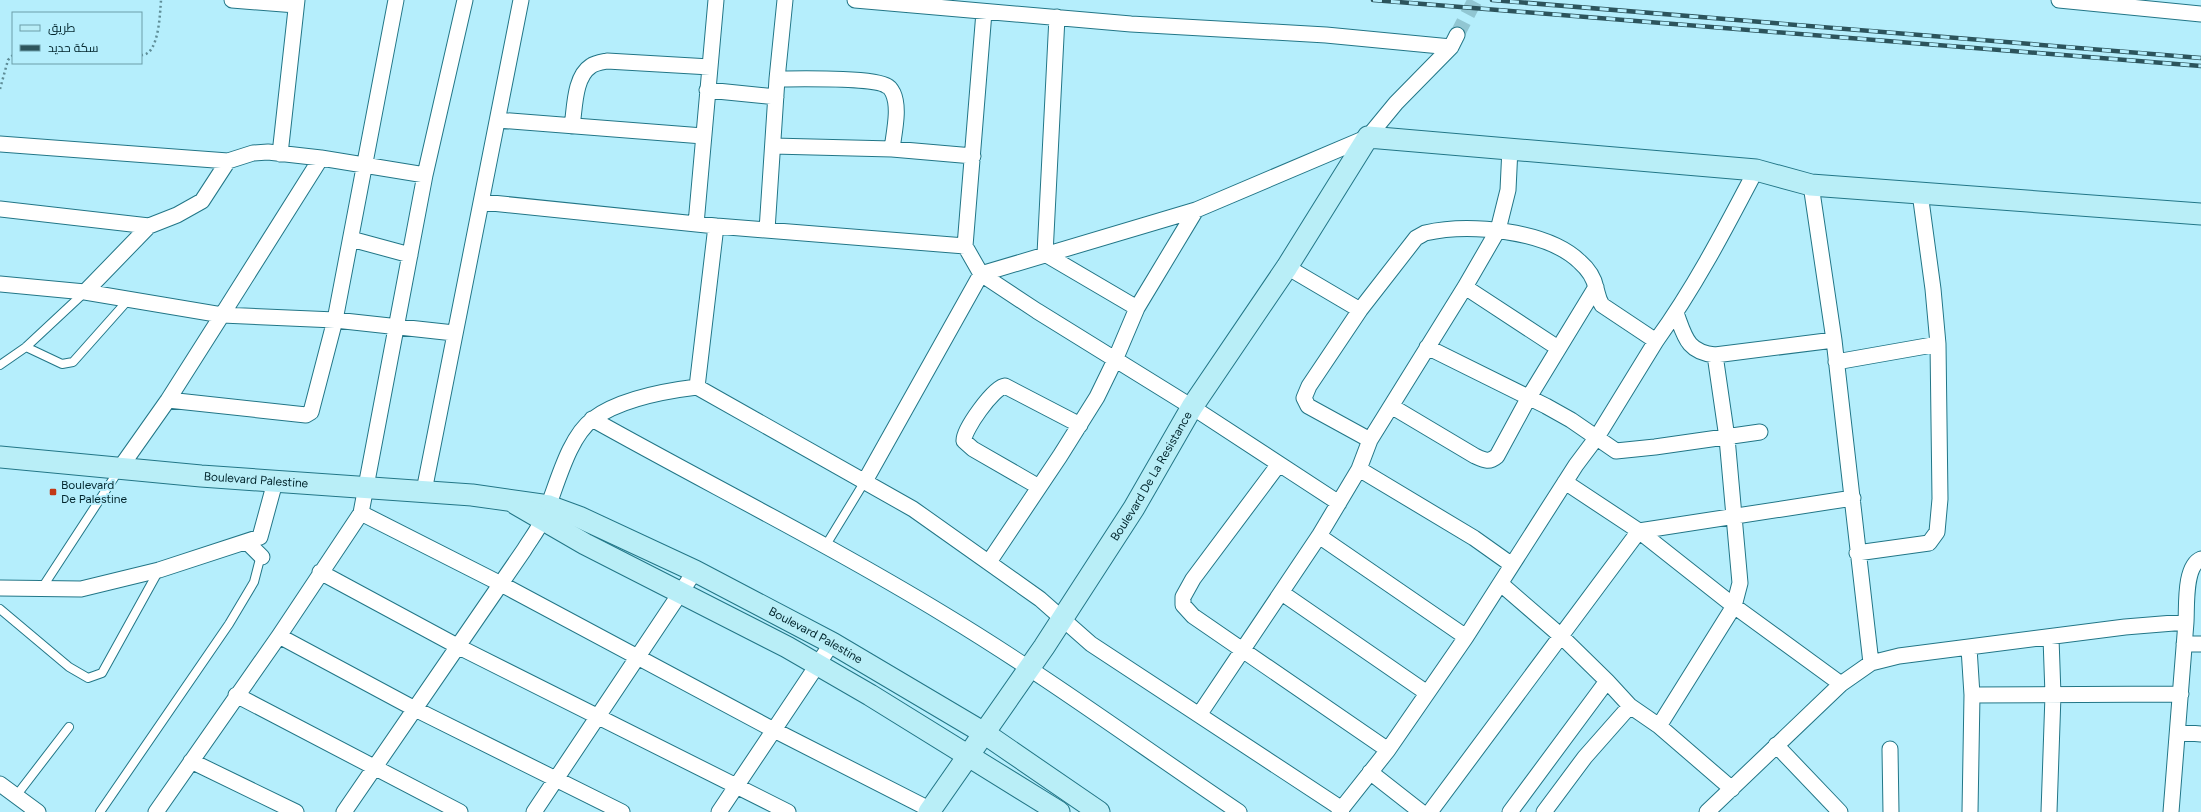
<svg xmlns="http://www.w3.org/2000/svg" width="2201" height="812" viewBox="0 0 2201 812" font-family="Figtree,Cairo,sans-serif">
  <rect width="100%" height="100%" fill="#b5eefc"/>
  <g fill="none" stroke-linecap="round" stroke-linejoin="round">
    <path stroke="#91c6d2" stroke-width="15" stroke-dasharray="15 8" stroke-linecap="butt" d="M1457 35 1475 0"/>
    <g stroke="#227687" stroke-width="10">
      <path id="lane" d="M26 347 62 364 73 362 129 299
        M0 365 26 347 85 292
        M826 545 865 481
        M42 588 119 470
        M0 609 69 667 88 678 102 673 159 570
        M16 796 69 727
        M100 812 229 624 254 582 261 555"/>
    </g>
    <g stroke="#227687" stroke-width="17">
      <path id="street" d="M232 0 296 5
        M855 0 1131 24 1326 35 1451 47
        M2059 0 2201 14
        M984 12 965 246 981 274 1037 311 1192 407 1339 503
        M1057 17 1045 254 1137 308
        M777 79C796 79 874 77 887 86 890 87 892 91 893 93 900 108 894 132 892 149
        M707 90 776 97
        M498 120 703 136
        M572 126C575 108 574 77 591 66 595 63 602 62 607 61L710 67
        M0 144 228 161 253 153 268 152 321 158 425 175
        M773 146 892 149 973 156
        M280 154 297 0
        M1811 185 1834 340 1871 663
        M482 202 716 226 965 246
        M0 209 149 226 177 215 202 201 228 161
        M696 224 716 0
        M767 230 777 79 785 0
        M351 239 410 255
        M1287 267 1360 310
        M0 284 85 292 222 315 321 158
        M1465 287 1558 348
        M85 292 149 226
        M1427 347 1546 406 1571 420 1616 451 1655 447 1760 432
        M1715 355 1834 340
        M1836 362 1938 344
        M697 387 716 226
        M168 400 306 415 311 412 335 320 396 0
        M1391 406 1475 456C1484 460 1489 463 1497 456L1529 397 1596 287
        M592 419C710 485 830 545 945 615 1046 676 1141 746 1239 812
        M1370 440 1308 406 1304 398 1309 386 1360 310 1416 238 1425 233C1469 223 1547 230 1580 262 1588 269 1594 278 1596 288 1598 295 1598 299 1602 305L1656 341
        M1279 464 1193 579 1183 597V605L1193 616 1388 750
        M120 468 168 400 222 315 335 320 454 333
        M1359 469 1474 538 1512 565
        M865 481 981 274 1196 210 1368 137 1396 103 1451 47 1457 35
        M1565 482 1639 531 1734 606 1841 684
        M1039 487 973 449 964 441C963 430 994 387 1005 386L1080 425
        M424 491 521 0
        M361 513 501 584 772 729 931 810
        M1319 536 1466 637
        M247 542 262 557
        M1857 553 1929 543 1937 532 1940 499 1938 344 1933 289 1920 193
        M989 562 1060 456 1097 397 1115 360 1137 308 1196 210
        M320 572 459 647 788 812
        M1501 584 1561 636 1607 681 1630 706 1659 726 1732 789
        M0 588 81 589 159 570 260 537 275 482
        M1282 593 1427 693
        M2186 622C2187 606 2184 566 2201 559
        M279 636 415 709 622 812
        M2184 644H2201
        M1969 648 1972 695 1970 812
        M236 695 460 812
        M1972 695 2181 694
        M1199 715 1319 536 1359 469 1370 440 1465 287 1498 230 1508 190 1510 148
        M1659 726 1734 606 1740 583 1727 438 1715 355C1687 352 1685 337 1676 313
        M2178 732 2201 734
        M1776 745 1840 812
        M1890 749 1891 812
        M191 761 296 812
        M1370 772 1421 812
        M0 784 38 812
        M156 812 279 636 361 513 425 175 465 0
        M344 812 524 550C530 540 538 530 543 519 556 490 567 438 593 419 620 399 664 391 697 387L913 509 1040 599 1091 644 1342 809
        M534 812 695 571
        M719 812 832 643
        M1339 812 1388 750 1466 637 1576 465 1597 437 1656 341C1695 287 1725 229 1756 170
        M1430 812 1639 531 1853 498
        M1510 812 1607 681
        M1544 812 1585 757 1630 706
        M1707 812 1841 684 1871 663 1899 656 2125 627 2186 622 2171 812
        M2049 812 2053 695 2051 638"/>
    </g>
    <g stroke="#227687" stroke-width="23">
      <g id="secondary">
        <path id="s1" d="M0 457 201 476 472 495 549 506 579 517 695 571 832 643 984 733 1099 812"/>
        <path d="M516 504 585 544 787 647 870 695 1059 812"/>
        <path id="s2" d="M929 812 1044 647 1134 508 1192 407 1287 267 1368 137 1756 170 1811 185 2201 214"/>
      </g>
    </g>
    <path stroke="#5e8d97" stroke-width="2.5" stroke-dasharray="2 3" stroke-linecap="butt" d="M141 55C159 56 160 13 161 0
      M0 89 8 60 13 55"/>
    <use href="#lane" stroke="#fff" stroke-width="8"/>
    <use href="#street" stroke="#fff" stroke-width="15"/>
    <use href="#secondary" stroke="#b9eef7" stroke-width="21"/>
    <g stroke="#2c545c" stroke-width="4.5">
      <path id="rail" d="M1373 0 2201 66
        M1492 0 2201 58"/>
    </g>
    <use href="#rail" stroke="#b5eefc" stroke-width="3" stroke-dasharray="9" stroke-linecap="butt"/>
  </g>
  <rect fill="#c23917" stroke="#b5eefc" stroke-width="1.5" x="49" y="488" width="8" height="8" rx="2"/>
  <g text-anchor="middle" stroke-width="4" stroke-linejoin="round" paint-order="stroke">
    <g font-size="12" fill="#02252c" stroke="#b5eefc">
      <text dy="4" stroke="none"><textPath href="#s2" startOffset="403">Boulevard De La Resistance</textPath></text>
      <text dy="4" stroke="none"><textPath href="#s1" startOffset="257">Boulevard Palestine</textPath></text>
      <text dy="4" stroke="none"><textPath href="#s1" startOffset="848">Boulevard Palestine</textPath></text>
    </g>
    <g font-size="12" fill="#02252c" stroke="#b5eefc" text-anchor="start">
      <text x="61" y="489">Boulevard<tspan x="61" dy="14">De Palestine</tspan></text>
    </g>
  </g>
  <rect x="12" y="12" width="130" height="52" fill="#b5eefc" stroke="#6d9ea9"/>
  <rect x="20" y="25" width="20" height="6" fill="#b9eef7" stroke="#6d9ea9"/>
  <text x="48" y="32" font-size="12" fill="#02252c">طريق</text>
  <rect x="20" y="45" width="20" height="6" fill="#2c545c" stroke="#6d9ea9"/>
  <text x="48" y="52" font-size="12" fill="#02252c">سكة حديد</text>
</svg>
